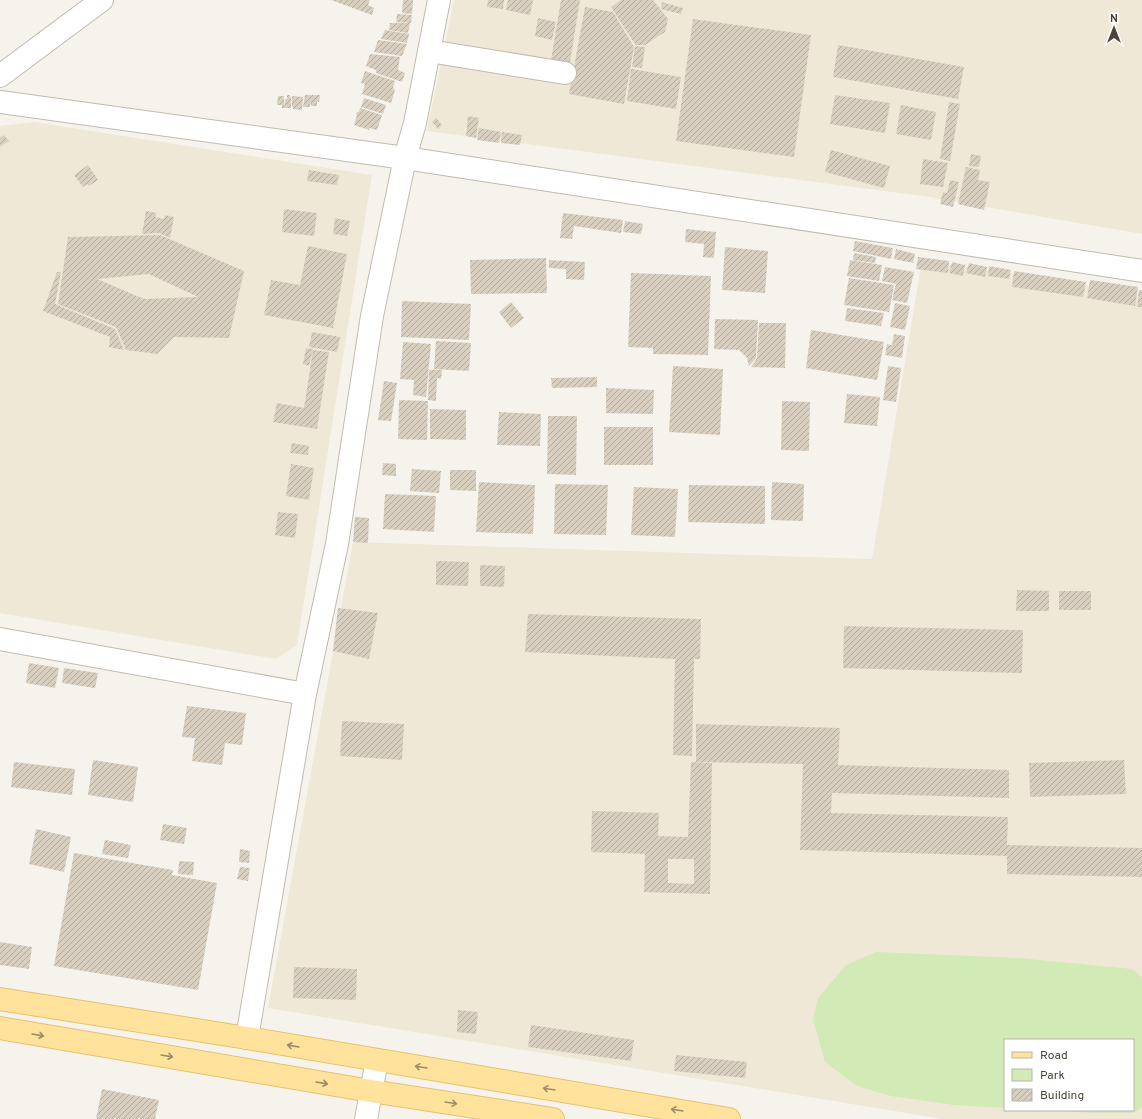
<svg xmlns="http://www.w3.org/2000/svg" width="1142" height="1119" viewBox="0 0 1142 1119" font-family="Overpass,sans-serif">
  <defs>
    <pattern id="building-hatch" width="6" height="6" patternUnits="userSpaceOnUse"><rect width="6" height="6" fill="#d8cfc1"/><path d="M-1 1l2-2M0 6l6-6M5 7l2-2" fill="none" stroke="#b1aa9e"/></pattern>
  </defs>
  <rect width="100%" height="100%" fill="#f6f3ec"/>
  <path fill="#efe8d6" fill-rule="evenodd" d="M454 0H1142V234L923 196 427 131Z
    M34 122 372 175 297 645 276 659 0 613V126Z
    M922 260 1142 294V1119H943L268 1008 353 542 872 559ZM1005 1040H1133V1110H1005Z"/>
  <path fill="#d2eab5" d="M876 952 1019 958 1132 969 1142 977V1107L1134 1113H1097L1044 1110H1133V1040H1005V1108L954 1105 891 1096 857 1086 825 1062 813 1019 818 998 846 965Z"/>
  <path fill="url(#building-hatch)" fill-rule="evenodd" d="M331 0H370L368 5 374 8 372 15Z
    M403 0H413L412 14 402 13Z
    M488 0H504L503 9 487 7Z
    M508 0H533L530 15 506 10Z
    M561 0H580L569 69 550 66Z
    M621 0H653L668 19 665 32 645 45H635L636 42 635 44 611 7Z
    M662 2 683 8 681 14 661 9Z
    M585 7 613 12 634 47 624 104 569 94Z
    M397 14 412 15 411 23 396 22Z
    M538 18 556 22 552 40 535 36Z
    M693 19 811 35 794 157 676 141Z
    M390 23H410L408 33 389 30Z
    M385 30 409 34 407 43 381 39Z
    M378 40 407 44 402 56 374 52Z
    M838 45 964 67 958 99 833 77Z
    M635 46 645 47 642 68 632 67Z
    M370 54 400 57 398 70 405 73 402 82 376 73V70L366 66Z
    M631 69 681 77 676 109 627 101Z
    M365 71 395 81 393 88 395 90 391 103 362 94 365 84 361 83Z
    M287 95H290V97H291V108H284L285 99H287Z
    M305 95H320L319 102H317V106H311V101L310 107H303Z
    M835 95 890 103 885 133 830 124Z
    M278 96H284V108H282V105H277Z
    M292 96 303 97 302 110 293 109V107H292Z
    M364 98 386 105 383 114 361 107Z
    M949 102 960 104 950 161 940 159Z
    M901 105 936 112 931 140 896 134Z
    M360 108 382 115 377 130 369 128V130L354 125 357 115 356 114 357 112H359Z
    M468 116 479 118 476 138 466 136Z
    M436 118 442 125 438 129 432 122Z
    M479 128 501 132 499 143 477 140Z
    M502 132 522 135 520 145 501 143Z
    M4 135 9 141 0 147V138Z
    M831 150 890 166 884 188 825 172Z
    M971 154 981 156 979 167 969 166Z
    M923 159 948 163 943 187 920 184Z
    M88 165 98 180 89 186 87 184 83 187 74 175Z
    M966 167 980 170 978 180 990 182 984 210 958 204Z
    M309 170 339 175 337 185 307 181Z
    M950 180 959 182 953 207 940 204 943 192 947 193Z
    M284 209 317 213 314 236 282 232Z
    M146 211 157 213 155 217 164 219 165 215 174 217 170 238 159 233 142 234Z
    M563 213 623 220 621 233 574 226 572 239 560 238Z
    M335 218 350 221 347 236 333 234Z
    M625 221 643 224 641 234 623 232Z
    M686 229 716 232 714 258 703 257 704 244 685 242Z
    M160 235 244 271 229 338 174 337 157 354 126 350 116 327 58 304 68 237ZM149 274 198 297 144 299 97 279Z
    M855 241 893 248 891 259 853 251Z
    M308 246 347 254 333 328 264 315 271 280 300 285Z
    M725 247 768 251 765 293 722 290Z
    M896 249 915 254 913 263 894 259Z
    M854 253 876 257 875 263 853 260Z
    M918 257 949 261 948 273 916 269Z
    M546 258 547 293 471 294 470 260Z
    M549 260 585 262 584 280 566 279V269L549 268Z
    M850 260 882 265 879 281 847 276Z
    M952 262 965 265 963 276 949 273Z
    M969 263 987 267 985 277 966 273Z
    M989 266 1011 270 1009 279 988 276Z
    M885 267 914 272 907 303 892 300 896 284 882 281Z
    M1014 271 1086 282 1083 297 1012 287Z
    M57 272H61L55 304 115 329 124 350 109 347 110 337 43 311Z
    M631 273 711 276 708 355 653 354V348L628 347Z
    M849 278 894 285 889 312 844 305Z
    M1090 280 1138 287 1135 306 1087 298Z
    M1139 290H1142V307H1137Z
    M402 301 471 304 469 340 401 337Z
    M511 302 524 318 511 328 499 312Z
    M895 303 910 306 905 330 890 327Z
    M847 308 884 313 881 326 845 321Z
    M715 319 758 320 756 358 749 366 747 358 739 350 714 349Z
    M759 323H786L785 368 751 367 757 358Z
    M811 330 884 342 877 380 806 368Z
    M312 332 340 337 337 352 309 347Z
    M894 334 905 336 902 358 885 355 887 344 892 345Z
    M436 341 471 343 469 371 434 369Z
    M403 342 431 344 426 397 413 395 414 380 400 379Z
    M306 348 313 349 309 366 303 364Z
    M313 350 329 352 317 429 273 422 277 403 304 408Z
    M673 366 723 369 720 435 669 432Z
    M888 366 901 368 896 402 883 400Z
    M429 370H442L441 379 437 378 436 401 428 400Z
    M597 377V387L552 388 551 378Z
    M384 381 397 383 391 421 378 420Z
    M606 388 654 390 653 414 606 413Z
    M847 394 880 397 877 426 844 423Z
    M399 400 428 401 427 440 398 439Z
    M782 401 810 402 809 451 781 450Z
    M430 409 466 410V440L430 439Z
    M499 412 541 414 540 446 497 445Z
    M548 416H577L576 475 547 474Z
    M604 427H653V465H604Z
    M292 443 309 446 308 455 290 453Z
    M383 463 396 464V476L382 475Z
    M291 464 314 468 309 500 286 496Z
    M412 469 441 471 439 493 410 491Z
    M450 470H476V491L450 490Z
    M479 482 535 485 533 534 476 532Z
    M772 482 804 484 803 521 771 520Z
    M555 484 608 485 606 535 554 534Z
    M689 485 765 486V524L688 522Z
    M634 487 678 489 675 537 631 535Z
    M385 494 436 496 434 532 383 529Z
    M278 512 298 514 295 538 275 535Z
    M355 517 369 518 368 543 353 542Z
    M436 561 469 562 468 586 436 585Z
    M480 565 505 566 504 587 480 586Z
    M1017 590 1049 591V611H1016Z
    M1059 591H1091V610H1059Z
    M338 608 378 613 369 659 333 651Z
    M528 614 701 619 700 659H694L692 756 673 755 675 659 525 652Z
    M844 626 1023 630 1022 673 843 668Z
    M29 663 59 668 55 688 26 683Z
    M64 668 98 673 95 688 62 683Z
    M187 706 246 713 242 745 225 743 222 765 192 761 195 738 182 737Z
    M342 721 404 724 402 760 340 756Z
    M696 724 840 728 838 765 1009 770V798L832 793 831 813 1008 817 1007 845 1142 848V877L1007 874V856L800 850 803 764 696 762Z
    M93 760 138 767 133 802 88 795Z
    M1124 760 1126 794 1030 797 1029 763Z
    M14 762 75 769 72 795 11 787Z
    M691 762 712 763 710 894 644 892 645 854 591 852 592 811 659 813 658 836 688 837ZM668 859H694V884L668 883Z
    M163 824 187 828 184 844 160 840Z
    M36 829 71 837 64 872 29 864Z
    M105 840 131 845 128 858 102 854Z
    M240 849 250 851 249 863 239 862Z
    M74 853 173 870 172 875 217 883 198 990 54 966Z
    M179 861 194 862 193 875 178 874Z
    M240 867 250 868 248 881 237 879Z
    M0 942 32 947 29 969 0 965Z
    M294 967 357 969 356 1000 293 998Z
    M458 1010 478 1012 476 1034 457 1032Z
    M531 1025 634 1040 631 1061 528 1047Z
    M676 1055 747 1062 745 1078 674 1071Z
    M102 1089 159 1100 155 1119H96Z"/>
  <g fill="none" stroke-linecap="round" stroke-linejoin="round">
    <g stroke="#c2bbae" stroke-width="24">
      <path id="minor" d="M429 51 565 73
        M0 76 102 0
        M0 102 405 158 1142 271
        M0 639 305 694
        M247 1038 305 694 337 544 372 316 405 158 415 123 439 0
        M366 1119 377 1060"/>
    </g>
    <g stroke="#e6c16a" stroke-width="24">
      <path id="major" d="M0 999 247 1038 729 1119
        M0 1028 371 1091 553 1119"/>
    </g>
    <use href="#minor" stroke="#fff" stroke-width="22"/>
    <use href="#major" stroke="#ffe39c" stroke-width="22"/>
  </g>
  <defs><path id="oneway-shaft" d="M-6 0H5M1.5-3L5.5 0L1.5 3" fill="none" stroke-width="1.6" stroke-linecap="round" stroke-linejoin="round"/></defs>
  <g stroke="#9c8c66">
    <use href="#oneway-shaft" transform="translate(38 1035) rotate(10)"/>
    <use href="#oneway-shaft" transform="translate(293 1046) rotate(-170)"/>
    <use href="#oneway-shaft" transform="translate(167 1056) rotate(10)"/>
    <use href="#oneway-shaft" transform="translate(421 1067) rotate(-171)"/>
    <use href="#oneway-shaft" transform="translate(322 1083) rotate(10)"/>
    <use href="#oneway-shaft" transform="translate(549 1089) rotate(-171)"/>
    <use href="#oneway-shaft" transform="translate(451 1103) rotate(9)"/>
    <use href="#oneway-shaft" transform="translate(677 1110) rotate(-171)"/>
  </g>
  <rect x="1004" y="1039" width="130" height="72" fill="#ffffff" stroke="#b7b4b0"/>
  <rect x="1012" y="1052" width="20" height="6" fill="#ffe39c" stroke="#b7b4b0"/>
  <text x="1040" y="1059" font-size="12" fill="#4b4439">Road</text>
  <rect x="1012" y="1069" width="20" height="12" fill="#d2eab5" stroke="#b7b4b0"/>
  <text x="1040" y="1079" font-size="12" fill="#4b4439">Park</text>
  <rect x="1012" y="1089" width="20" height="12" fill="url(#building-hatch)" stroke="#b7b4b0"/>
  <text x="1040" y="1099" font-size="12" fill="#4b4439">Building</text>
  <g transform="translate(1114 28)" stroke="#ffffff" stroke-width="3" paint-order="stroke">
  <path d="M0-3L7 15L0 10L-7 15Z" fill="#4b4439"/>
  <text y="-6" font-size="11" font-weight="bold" text-anchor="middle" fill="#4b4439">N</text>
  </g>
</svg>
